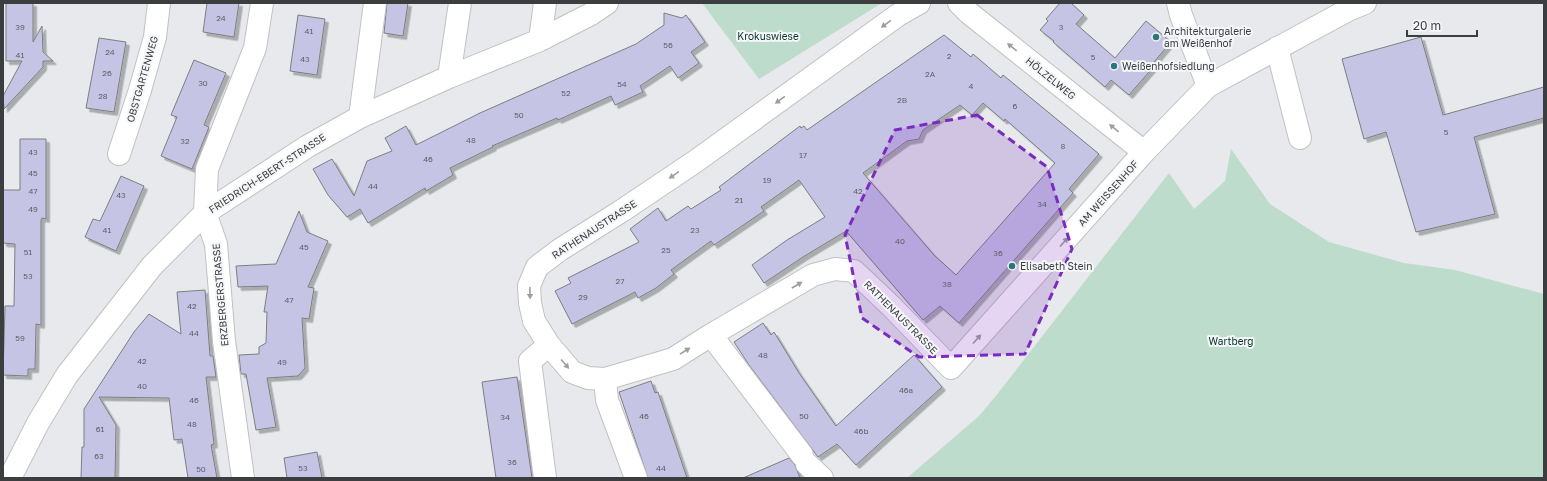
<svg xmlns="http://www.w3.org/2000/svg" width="1547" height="481" viewBox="0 0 1547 481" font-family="'Golos Text',sans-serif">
  <defs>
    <filter id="shadow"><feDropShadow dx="3.5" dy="3.5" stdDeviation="0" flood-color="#0004"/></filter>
  </defs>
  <rect width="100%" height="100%" fill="#e7e9ec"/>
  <path fill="#bedccb" d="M702 3H882L759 79Z
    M1231 149 1270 204 1329 242 1404 263 1455 270 1544 294V478H907L979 416 995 397 1169 173 1194 209 1225 181Z"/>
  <path fill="#c6c4e5" stroke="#7e7d81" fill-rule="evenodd" filter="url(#shadow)" d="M6 3H33V42L42 26 43 52 53 61H43V67L4 109 3 96 22 61H6Z
    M207 3H239L234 37 203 32Z
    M387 3H408L403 36 384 33Z
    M1060 3H1071L1084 15 1076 24 1115 58 1146 21 1171 42 1154 62 1156 64 1129 95 1111 80 1105 87 1053 42 1054 41 1040 30 1048 21 1046 19Z
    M664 13 682 18 686 15 705 42 691 52 699 63 678 78 670 66 640 86 643 92 615 105 611 96 558 120 557 118 492 146 493 147 450 168 453 175 426 191 425 188 368 223 360 209 347 217 328 195 313 169 332 159 354 196 367 161 392 151 385 138 406 126 416 145 480 113 636 44 664 25Z
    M298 15 325 19 317 75 290 71Z
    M944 35 971 57 973 54 1001 78 1003 75 1099 154 1069 189 1073 193 959 323 940 306 923 320 846 231 803 257 764 283 752 265 787 240 825 217 799 180 761 207 764 211 714 245 711 241 671 270 674 274 656 288 638 298 635 292 572 324 555 291 571 283 568 278 639 242 630 229 658 208 666 221 688 206 691 209 721 190 719 187 800 126 801 128 804 126 807 130ZM983 103 1004 121 1005 119 1055 163 956 275 934 255 863 173 907 141 919 139 923 130 960 105 972 115Z
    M1421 37 1443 115 1544 87V118L1474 137 1495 214 1416 232 1386 132 1364 139 1342 59Z
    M99 38 126 42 114 112 86 108Z
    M194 60 226 73 204 125 209 127 192 169 161 156 177 117 171 115Z
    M20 139H46V219L42 218 41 220V325L36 324 35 369H28V376L3 375 5 306H14L15 244 3 243V190H20Z
    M121 176 144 186 116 251 85 237 93 219 100 221Z
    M299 211 307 232 328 241 308 287 314 288 309 319 302 318 305 368 298 376 267 378 276 427 256 430 246 374H241L239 355 259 354V347L266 343 267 312H264L268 286 238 287 236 266 276 264Z
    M205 290 210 356H213L216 377H206L214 444 211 445 217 478H188L182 439 174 440 169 398 99 397 116 425 115 478H81L82 447H84V409L134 332 149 314 181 334 177 292Z
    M763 323 771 335 774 332 799 373 836 426 914 355 942 387 856 465 837 444 818 457 749 365 734 342Z
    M517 377 532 478H496L482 382Z
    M651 381 655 393 658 392 687 478H648L619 392Z
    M317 452 322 478H287L284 458Z
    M789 458 795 465 800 478H743Z"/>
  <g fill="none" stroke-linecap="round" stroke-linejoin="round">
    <g stroke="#c0c1c5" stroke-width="24">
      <path id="minor" d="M919 3 898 15 696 161 620 212 561 249 537 267 529 286 530 303 534 321 549 345 572 372 588 378 605 379 673 359 711 335 813 275 835 269 854 271 891 306 951 368 1144 152 1208 86 1348 10 1365 3
        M959 3 969 13 1144 152
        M1178 3 1181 15 1208 86
        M540 40 545 3
        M1277 48 1300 138
        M449 77 460 3
        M360 117 375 3
        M119 154 140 90 155 37 159 3
        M711 335 802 455
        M605 379 607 400 636 478
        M807 464 822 478
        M10 478 38 423 67 375 152 266 205 213 308 146 360 117 449 77 540 40 591 14 607 3
        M243 478 224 341 216 244 205 213 207 169 255 48 262 3
        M545 478 530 361 549 345"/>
    </g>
    <use href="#minor" stroke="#fff" stroke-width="22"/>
  </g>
  <defs><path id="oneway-solid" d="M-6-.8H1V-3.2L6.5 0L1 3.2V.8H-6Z"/></defs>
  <g fill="#9e9e9e">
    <use href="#oneway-solid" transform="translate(886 24) rotate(144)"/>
    <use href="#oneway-solid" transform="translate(1012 47) rotate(-141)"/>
    <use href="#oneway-solid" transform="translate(780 100) rotate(144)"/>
    <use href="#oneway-solid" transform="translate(1114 128) rotate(-141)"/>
    <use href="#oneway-solid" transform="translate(674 175) rotate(146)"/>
    <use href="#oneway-solid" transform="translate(1064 242) rotate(-48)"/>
    <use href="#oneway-solid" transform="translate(797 285) rotate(-30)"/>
    <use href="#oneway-solid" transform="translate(530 293) rotate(89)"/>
    <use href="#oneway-solid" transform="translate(977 339) rotate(-48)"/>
    <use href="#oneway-solid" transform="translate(685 351) rotate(-32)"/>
    <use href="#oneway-solid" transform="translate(565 364) rotate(49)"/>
  </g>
  <path fill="#7b2cbf" fill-opacity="0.2" stroke="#7b2cbf" stroke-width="3" stroke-dasharray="8 5" stroke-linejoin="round" d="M977 115 1047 167 1072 249 1025 354 919 357 862 318 845 235 895 130Z"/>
  <g fill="#2d777a" stroke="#f4f6f9" stroke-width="1.5">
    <circle cx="1156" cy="37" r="4"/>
    <circle cx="1114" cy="66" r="4"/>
    <circle cx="1012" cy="266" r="4"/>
  </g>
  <g text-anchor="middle" stroke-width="4" stroke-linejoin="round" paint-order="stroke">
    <g font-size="8" fill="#5e5f68">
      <text x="221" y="21">24</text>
      <text x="20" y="30">39</text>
      <text x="1061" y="30">3</text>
      <text x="309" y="34">41</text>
      <text x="668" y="48">56</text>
      <text x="110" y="55">24</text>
      <text x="20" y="58">41</text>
      <text x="949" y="59">2</text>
      <text x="1093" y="60">5</text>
      <text x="305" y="62">43</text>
      <text x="107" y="76">26</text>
      <text x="930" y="77">2A</text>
      <text x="203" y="86">30</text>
      <text x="622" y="87">54</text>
      <text x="971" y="89">4</text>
      <text x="566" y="96">52</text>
      <text x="103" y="99">28</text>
      <text x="902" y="103">2B</text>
      <text x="1015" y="109">6</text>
      <text x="519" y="118">50</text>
      <text x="1446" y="135">5</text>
      <text x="471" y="143">48</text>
      <text x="185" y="144">32</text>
      <text x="1063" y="149">8</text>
      <text x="33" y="155">43</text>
      <text x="803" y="158">17</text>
      <text x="428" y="162">46</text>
      <text x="33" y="176">45</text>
      <text x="767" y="183">19</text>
      <text x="373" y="189">44</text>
      <text x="33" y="194">47</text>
      <text x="858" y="194">42</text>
      <text x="121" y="198">43</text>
      <text x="739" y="203">21</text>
      <text x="1042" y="207">34</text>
      <text x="33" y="212">49</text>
      <text x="107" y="233">41</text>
      <text x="695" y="233">23</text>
      <text x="900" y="244">40</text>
      <text x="304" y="250">45</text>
      <text x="666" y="253">25</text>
      <text x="28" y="255">51</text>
      <text x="998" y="256">36</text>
      <text x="28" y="279">53</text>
      <text x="620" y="284">27</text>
      <text x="947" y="287">38</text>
      <text x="583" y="300">29</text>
      <text x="289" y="303">47</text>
      <text x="192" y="309">42</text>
      <text x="194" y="336">44</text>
      <text x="20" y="341">59</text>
      <text x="763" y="358">48</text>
      <text x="142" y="364">42</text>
      <text x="282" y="365">49</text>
      <text x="142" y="389">40</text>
      <text x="906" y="393">46a</text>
      <text x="194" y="403">46</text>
      <text x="644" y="419">46</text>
      <text x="804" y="419">50</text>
      <text x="505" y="420">34</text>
      <text x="192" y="427">48</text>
      <text x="100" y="432">61</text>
      <text x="861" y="434">46b</text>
      <text x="99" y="459">63</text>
      <text x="512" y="465">36</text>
      <text x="303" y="471">53</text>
      <text x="661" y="471">44</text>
      <text x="201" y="472">50</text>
    </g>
    <g font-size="10" fill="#3c3d3e" stroke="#f4f6f9" text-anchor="start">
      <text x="1164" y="35">Architekturgalerie<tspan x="1164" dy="12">am Weißenhof</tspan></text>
      <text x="1122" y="70">Weißenhofsiedlung</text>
      <text x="1020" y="270">Elisabeth Stein</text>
    </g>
    <g font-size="10" fill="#083724" stroke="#f4f6f9">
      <text x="768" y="40">Krokuswiese</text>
      <text x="1231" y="345">Wartberg</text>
    </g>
    <g font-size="10" fill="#3c3d3e" stroke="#f4f6f9">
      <text transform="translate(1051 78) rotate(39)" y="4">HÖLZELWEG</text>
      <text transform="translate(142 79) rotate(-74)" y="4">OBSTGARTENWEG</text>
      <text transform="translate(267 173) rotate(-33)" y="4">FRIEDRICH-EBERT-STRASSE</text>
      <text transform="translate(1108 193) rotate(-48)" y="4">AM WEISSENHOF</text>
      <text transform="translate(594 229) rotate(-33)" y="4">RATHENAUSTRASSE</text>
      <text transform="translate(220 295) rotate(-95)" y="4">ERZBERGERSTRASSE</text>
      <text transform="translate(901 317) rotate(45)" y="4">RATHENAUSTRASSE</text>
    </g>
  </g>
  <rect width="1547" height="481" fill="none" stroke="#3c3d3e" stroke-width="8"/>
  <path d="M1407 30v6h70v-6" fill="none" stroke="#3c3d3e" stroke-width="2"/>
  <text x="1413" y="30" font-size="12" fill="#3c3d3e" stroke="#f4f6f9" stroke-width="3" paint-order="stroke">20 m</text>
</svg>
